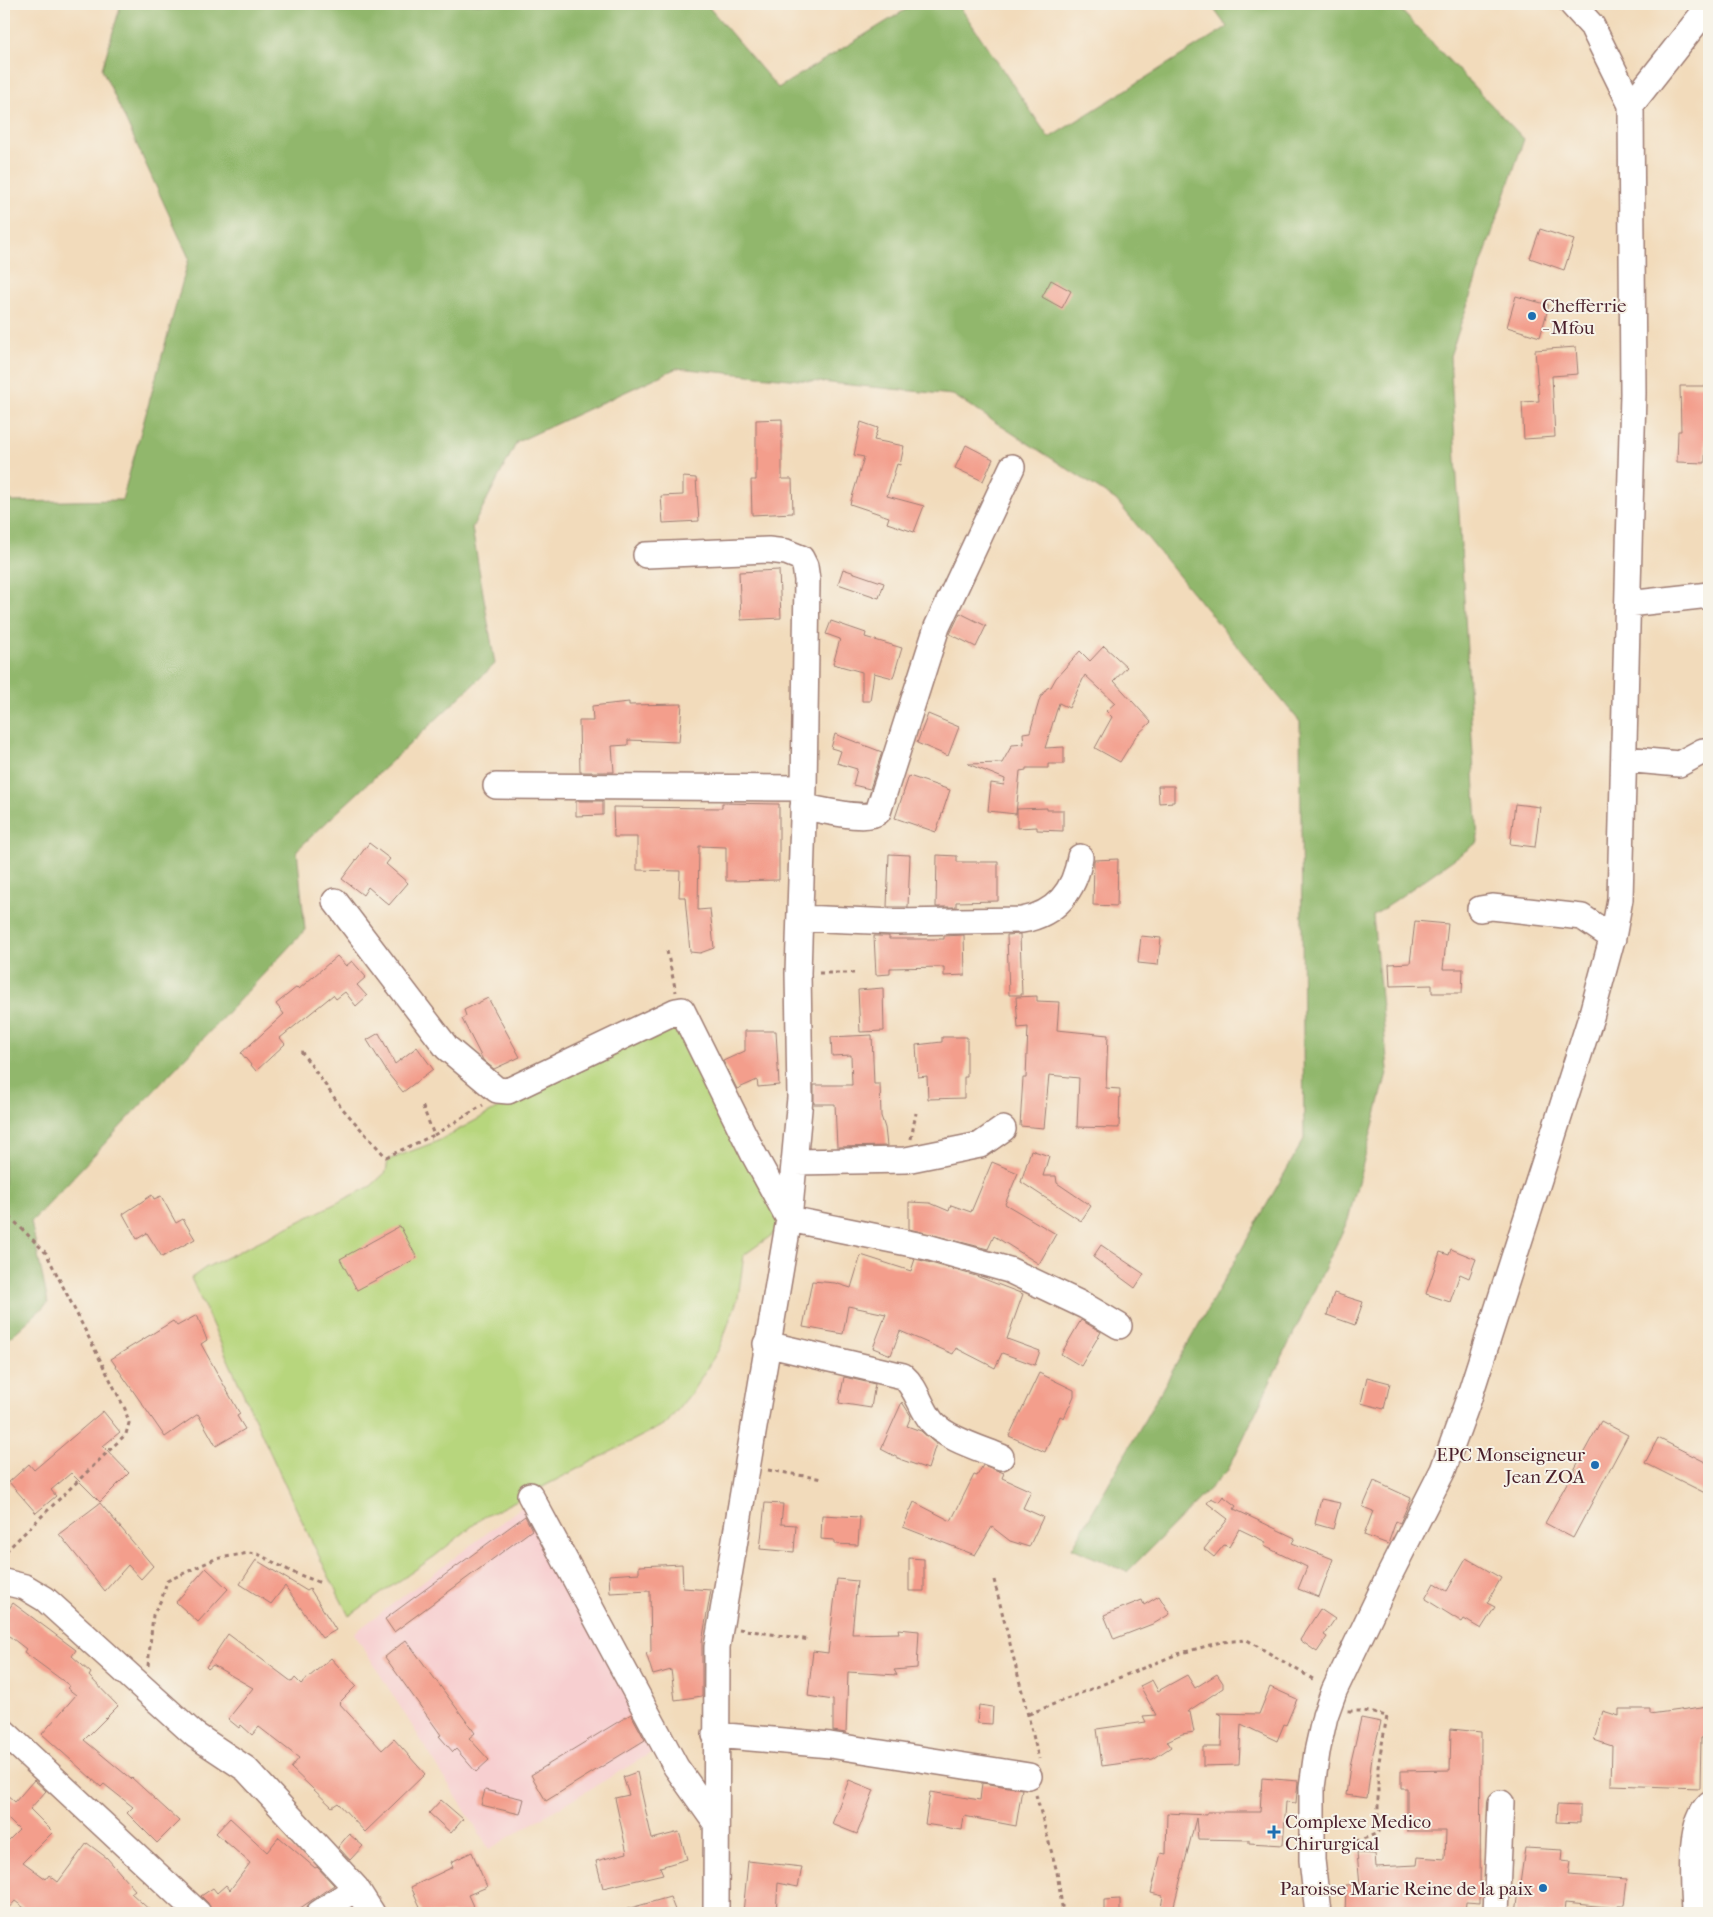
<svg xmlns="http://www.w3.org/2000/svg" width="1713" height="1917" viewBox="0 0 1713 1917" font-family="'IM FELL French Canon',serif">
  <rect width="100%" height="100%" fill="#f7f3e8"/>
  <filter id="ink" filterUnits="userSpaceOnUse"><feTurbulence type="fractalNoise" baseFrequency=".02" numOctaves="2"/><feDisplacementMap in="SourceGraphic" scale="10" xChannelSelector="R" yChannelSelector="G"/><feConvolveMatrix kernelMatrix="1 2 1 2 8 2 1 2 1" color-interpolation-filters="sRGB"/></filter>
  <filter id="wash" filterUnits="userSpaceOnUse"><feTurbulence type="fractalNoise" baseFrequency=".0096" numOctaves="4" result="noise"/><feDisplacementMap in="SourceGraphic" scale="20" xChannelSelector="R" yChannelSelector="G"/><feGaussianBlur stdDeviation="1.12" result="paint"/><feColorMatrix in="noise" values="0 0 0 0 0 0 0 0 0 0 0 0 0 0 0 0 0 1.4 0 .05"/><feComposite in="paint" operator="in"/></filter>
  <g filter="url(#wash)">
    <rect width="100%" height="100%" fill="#f2dbbb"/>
    <path fill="#f7cfd0" d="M527 1503 656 1750 489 1849 354 1633Z"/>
    <path fill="#b7d67d" stroke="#807a54" d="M689 1009 786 1225 744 1255 738 1298 719 1349 692 1392 667 1423 482 1518 435 1556 349 1616C292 1506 243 1391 191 1278L205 1268 371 1186 386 1172 388 1160 438 1141 511 1101Z"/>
    <path fill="#91b76c" stroke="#6e6b4c" d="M121 4H706L778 88 915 4H958L1049 138 1227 27 1210 4H1395L1524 139 1450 356 1478 842 1373 916 1388 1069 1348 1220 1228 1470 1127 1572 1072 1548 1304 1139 1300 722 1116 500 953 395 677 368 517 442 472 528 495 664 297 850 305 930 31 1222 48 1303 4 1343V496L13 502 122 500 189 258 102 69Z"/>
    <g id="blocks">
      <path fill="#f39e8c" d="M1540 229 1574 240 1564 270 1530 258Z
        M1051 280 1071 291 1062 308 1042 297Z
        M1516 296 1549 305 1540 337 1507 327Z
        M1576 347 1578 374 1552 376 1555 437 1524 439 1522 402 1539 401 1535 350Z
        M1680 386H1707L1705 463 1677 462 1678 431H1681Z
        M782 419V479H792L793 513 752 515 751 480H756V420Z
        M861 422 878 428 874 440 904 446 900 465 897 464 887 496 924 506 914 532 887 523 889 517 850 504 864 457 854 455Z
        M966 445 993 459 983 481 955 468Z
        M683 477 696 478 699 521 663 523 661 496 683 495Z
        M843 569 884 583 879 598 838 584Z
        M779 570 781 618 741 620 739 572Z
        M960 613 986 626 976 647 950 634Z
        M831 621 866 633 865 637 902 648 893 678 874 673 870 701H862V672L833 664 840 639 826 634Z
        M1104 646 1127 667 1114 681 1151 722 1136 736 1120 762 1095 748 1112 717 1106 711 1115 703 1085 675 1069 708 1059 703 1045 748 1064 747V764H1048V768H1026V770L1020 771 1016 814 988 811 991 783 1004 785 1005 779 968 764 1002 763 1012 745 1024 744 1023 733 1030 732 1040 698 1047 688 1051 687 1056 678 1080 651 1090 661Z
        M629 702V705L682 704 679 742 628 740V745L612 746 614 772H580L579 721H593L592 706Z
        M928 714 959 727 948 756 917 743Z
        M835 734 882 752 870 789 853 785 857 769 837 763 841 751 831 748Z
        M909 776 950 790 936 832 895 818Z
        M1158 786H1174V802L1159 803Z
        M576 801H603V815L576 816Z
        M722 803 779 804V880L726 881V847L699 846 698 910 710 909 714 948 700 953 690 952 685 897H679L680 871 637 870V837H614L613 807 722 808Z
        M1515 804 1540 807 1535 847 1510 844Z
        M1047 808V810H1063V831L1037 830V827L1017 828V809Z
        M369 843 390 859 386 864 408 883 389 905 368 887 363 895 342 879Z
        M889 854 910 855 908 907H887Z
        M937 855 957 856V862H998V901L956 902V907H936Z
        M1118 859 1117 906 1093 905 1094 860Z
        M1415 921 1448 924 1443 969H1463L1462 993H1432V985L1390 986 1389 964 1410 963Z
        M1020 934 1022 995H1009L1007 935Z
        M964 935 965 975 944 976V967L890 968V974L876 975 874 936H889V939H944V936Z
        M1141 936 1161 938 1158 965 1138 963Z
        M337 956 346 966 352 961 366 977 357 985 367 996 356 1006 345 992 336 999 333 995 280 1038 285 1044 256 1071 241 1053 284 1014 276 1004 297 987 299 989Z
        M883 988 884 1031 860 1032 858 990Z
        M1037 996V1001L1059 1002 1057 1030 1108 1035 1106 1088 1120 1089 1119 1128 1077 1127 1079 1078 1049 1075 1044 1128 1020 1126 1023 1078H1026L1028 1027 1018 1028 1016 997Z
        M488 998 520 1057 494 1069 483 1060 462 1019 466 1016 464 1010Z
        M745 1031H776L779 1085 758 1087 757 1080 737 1089 723 1061 745 1051Z
        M379 1033 395 1064 417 1047 433 1069 403 1092 389 1075 367 1040Z
        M872 1035 874 1084H880L881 1116 885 1128 887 1146 837 1147 835 1104H814V1085H852L851 1055 832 1056 831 1037Z
        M942 1037H967V1077H964V1098L928 1099 927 1076 918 1077 916 1045 942 1042Z
        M1031 1150 1049 1156 1043 1176H1056L1057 1183 1091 1206 1081 1221 1021 1182Z
        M992 1162 1018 1173 1005 1204 1056 1234 1039 1264 994 1236 988 1249 909 1229V1202L930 1203 949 1211 951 1205 971 1212Z
        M152 1195 154 1199 161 1196 176 1223 183 1219 195 1239 162 1257 147 1233 137 1239 123 1214Z
        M400 1226 417 1258 357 1290 340 1259Z
        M1101 1245 1144 1274 1135 1288 1093 1257Z
        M1451 1249 1476 1259 1469 1278 1460 1274 1450 1302 1426 1294 1440 1252 1449 1255Z
        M861 1255 911 1271 915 1259 924 1261 976 1276 1023 1294 1007 1339 1040 1351 1035 1365 1002 1353 995 1368 956 1348 953 1354 900 1331 891 1355 873 1348 886 1314 848 1306 843 1334 803 1327 812 1281 835 1283 851 1288Z
        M1334 1293 1363 1302 1355 1325 1327 1315Z
        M197 1315 207 1340 201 1344 240 1414 237 1416 245 1429 216 1446 198 1414 165 1437 111 1359 173 1321 177 1326Z
        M1081 1320 1101 1332 1081 1366 1061 1354Z
        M1039 1373 1074 1390V1396L1064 1418 1060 1416 1045 1452 1009 1436Z
        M844 1377 875 1384 871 1408 839 1403Z
        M1367 1377 1390 1383 1384 1409 1361 1403Z
        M902 1402 911 1416 907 1426 921 1431 936 1444 928 1469 902 1460 881 1449Z
        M103 1411 120 1432 103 1446 129 1473 100 1502 71 1473 51 1490 56 1496 36 1513 9 1482 29 1464 34 1470Z
        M1601 1421 1628 1435 1573 1538 1545 1523Z
        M1658 1438 1709 1464V1495L1645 1463Z
        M983 1465 1004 1473 1002 1478 1031 1491 1023 1508 1043 1517 1029 1547 1010 1541 992 1527 975 1555 903 1527 914 1502 951 1521 974 1475 977 1476Z
        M1374 1481 1411 1498 1400 1523 1396 1521 1388 1544 1364 1535 1373 1511 1363 1507Z
        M1223 1496 1236 1506 1234 1509 1295 1538 1292 1543 1333 1559 1319 1597 1298 1589 1307 1567 1264 1546 1266 1542 1239 1529 1229 1547 1224 1545 1214 1557 1204 1549 1228 1519 1207 1503 1211 1498 1219 1502Z
        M1321 1499 1340 1503 1333 1529 1315 1524Z
        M100 1503 153 1566 141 1579 128 1565 105 1591 59 1534Z
        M765 1503 783 1504 781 1524 796 1525 794 1552 760 1549Z
        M822 1515 860 1517 858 1545 834 1544V1540L821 1539Z
        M525 1516 532 1530 394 1632 385 1619Z
        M909 1558 924 1559V1591H909Z
        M1466 1558 1501 1578 1487 1603 1495 1607 1481 1629 1464 1619 1462 1622 1425 1599 1434 1583 1447 1591Z
        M256 1560 307 1591 310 1589 336 1630 322 1638 285 1586 271 1604 240 1584Z
        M682 1564 683 1588 711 1590 702 1642V1696L675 1700 671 1670 653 1675 646 1653 651 1652 650 1591 610 1593 609 1575 639 1573V1566Z
        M206 1568 228 1589 198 1622 176 1602Z
        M837 1579 857 1581 852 1634 899 1633 898 1629 919 1631 917 1668 894 1670 897 1675 848 1672 846 1733 833 1731V1700L808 1696 813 1651 828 1653Z
        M1159 1596 1170 1614 1155 1623 1114 1639 1104 1615 1142 1600 1144 1605Z
        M13 1603 76 1650 72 1656 91 1673 89 1676 118 1706 84 1740 131 1779 132 1778 179 1821 157 1843 127 1813 133 1807 104 1784 101 1787 42 1734 76 1695 67 1688 70 1686 24 1652 26 1649 4 1632V1616Z
        M1320 1609 1335 1619 1324 1635 1327 1637 1317 1652 1300 1640Z
        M228 1634 292 1682 295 1678 301 1684 331 1658 356 1686 339 1703 382 1750 394 1739 425 1774 365 1832 338 1803 332 1807 291 1768 299 1758 259 1727 252 1735 241 1725 239 1728 228 1719 253 1688 213 1665 208 1669 206 1667Z
        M406 1640 475 1733 469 1738 489 1760 476 1772 456 1749 453 1752 439 1736 441 1735 385 1657Z
        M1217 1674 1223 1683V1688L1187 1712H1190L1194 1732 1182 1734 1167 1741 1171 1747 1153 1759 1102 1766 1097 1729 1146 1722 1143 1716 1156 1715 1140 1686 1152 1680 1158 1691 1187 1675 1195 1688Z
        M1270 1687 1297 1699 1286 1725 1284 1724 1277 1741 1241 1724 1239 1765 1203 1766V1747H1221L1222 1715 1217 1713 1259 1714Z
        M979 1705 993 1707 992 1724 977 1723Z
        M1709 1706V1737L1701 1738 1700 1788 1611 1785 1612 1746 1594 1740 1603 1711 1619 1716V1709H1650V1714Z
        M631 1714 645 1740 546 1801 531 1775Z
        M1361 1718 1381 1722 1372 1757 1367 1798 1346 1795 1350 1766Z
        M1451 1729 1481 1732 1480 1903 1466 1902 1465 1913H1345L1346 1886 1360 1885 1357 1853 1375 1854 1376 1867 1417 1865 1418 1857 1445 1859 1446 1831H1407V1788H1401V1771L1450 1770Z
        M637 1772 652 1839 679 1832 687 1859 660 1867 663 1874 603 1888 596 1861 627 1853 615 1798 629 1795 623 1777Z
        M1262 1778 1298 1781 1296 1803 1286 1802 1283 1845 1249 1843V1840L1198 1839 1196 1818 1172 1913H1160L1163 1896 1151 1893 1161 1853 1166 1854 1167 1813 1207 1815V1812H1260Z
        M34 1780 46 1791 30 1809 53 1832 23 1862 46 1879 49 1875 58 1882 87 1843 107 1858 135 1890 131 1893 153 1913H31L15 1901 4 1913V1845L19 1830 4 1815V1792L15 1802Z
        M849 1780 874 1790 857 1834 832 1824Z
        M982 1783 1022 1789 1016 1826 964 1816 962 1830 925 1824 930 1792 980 1800Z
        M485 1790 524 1799 520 1814 481 1805Z
        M441 1800 463 1819 451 1833 429 1813Z
        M1557 1805 1580 1806V1823L1556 1822Z
        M230 1818 267 1852 279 1837 315 1868 317 1867 334 1885 293 1913H212L208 1903 201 1896 213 1888 217 1893 226 1885 230 1890 250 1863 216 1833Z
        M349 1834 363 1846 350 1860 338 1847Z
        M1525 1848 1563 1850 1562 1861 1570 1862 1568 1875 1627 1879 1624 1905H1618L1617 1908 1565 1903 1564 1913H1516Z
        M472 1852 487 1887 468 1895 476 1913H423L411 1887 453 1867 451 1862Z
        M748 1861 802 1867 798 1887 778 1883 776 1913H743Z
        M670 1897 675 1910 666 1913H627V1909Z
        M1120 1899V1913H1104V1900Z"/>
    </g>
  </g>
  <g filter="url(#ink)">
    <use href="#blocks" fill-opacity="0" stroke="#9e7d73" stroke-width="1"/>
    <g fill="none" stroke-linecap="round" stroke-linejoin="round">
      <g stroke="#9e7d73" stroke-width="28">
        <path id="minor" d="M1631 105 1709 6
          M646 555 768 550 786 552 801 558 805 566 807 580 804 788 798 973 800 1098 789 1219 717 1647 716 1913
          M1628 604 1709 595
          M1624 759 1679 764 1703 751H1709
          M496 786 804 788
          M803 807C819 809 867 822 878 812L937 627 1012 467
          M335 901 447 1048 497 1090 508 1091 676 1011 682 1010 753 1153 789 1219 927 1247 1009 1270 1085 1306 1119 1326
          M1480 909 1492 907 1582 917 1613 938
          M800 918 895 922 1022 920C1056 914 1075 890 1080 857
          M796 1162 906 1160 980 1145 1003 1129
          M766 1344 903 1376C917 1388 920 1407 932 1422 945 1438 982 1449 1001 1457
          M530 1495 676 1767 715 1822
          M4 1582 25 1587 45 1599 195 1735 246 1769 356 1888 372 1913
          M4 1732 198 1913
          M715 1735 830 1745 1029 1776
          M319 1913 356 1888
          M1318 1913 1312 1860V1787L1317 1752 1325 1716 1334 1691 1390 1574 1443 1470 1468 1401 1591 1017 1614 932 1620 899 1633 393 1631 105 1592 26 1572 4
          M1496 1913 1501 1803
          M1694 1913C1693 1885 1687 1824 1709 1804"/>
      </g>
      <path stroke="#9e7d73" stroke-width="3" stroke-dasharray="4 4" stroke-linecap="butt" d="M667 951 676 992
        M819 973H854
        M301 1051 341 1107 386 1157 434 1135 422 1105
        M434 1135 483 1105
        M911 1139 916 1113
        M4 1211 46 1253 125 1409 129 1423 126 1434 4 1553
        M768 1470 823 1479
        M994 1580 1039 1759
        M739 1629 810 1640
        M148 1666 153 1615 162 1598 167 1581 215 1559 248 1553 258 1554 292 1572 321 1583
        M1029 1714 1178 1654 1221 1642 1247 1640 1316 1681
        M1036 1795 1057 1872 1063 1913
        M1333 1849C1344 1844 1373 1837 1378 1832V1767L1387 1716 1364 1711H1348"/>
      <use href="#minor" stroke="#fff" stroke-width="25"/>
    </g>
  </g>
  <g fill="#1f6fb2" stroke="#f7f3e8" stroke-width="2">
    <circle cx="1532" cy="316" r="5"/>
    <circle cx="1595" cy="1465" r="5"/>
    <path d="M1271.5 1824.5h5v5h5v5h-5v5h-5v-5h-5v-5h5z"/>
    <circle cx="1543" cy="1888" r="5"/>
  </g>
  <g text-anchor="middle" stroke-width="4" stroke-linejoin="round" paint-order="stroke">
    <g font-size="19" fill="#4a1f2b" stroke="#f7f3e8" text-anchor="start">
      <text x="1542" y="312">Chefferrie<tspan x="1542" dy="22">- Mfou</tspan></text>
      <text x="1585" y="1461" text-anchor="end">EPC Monseigneur<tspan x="1585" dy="22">Jean ZOA</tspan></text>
      <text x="1285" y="1828">Complexe Medico<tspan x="1285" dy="22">Chirurgical</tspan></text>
      <text x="1533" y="1895" text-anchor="end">Paroisse Marie Reine de la paix</text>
    </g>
  </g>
  <rect width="1713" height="1917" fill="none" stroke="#f7f3e8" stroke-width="20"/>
</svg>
